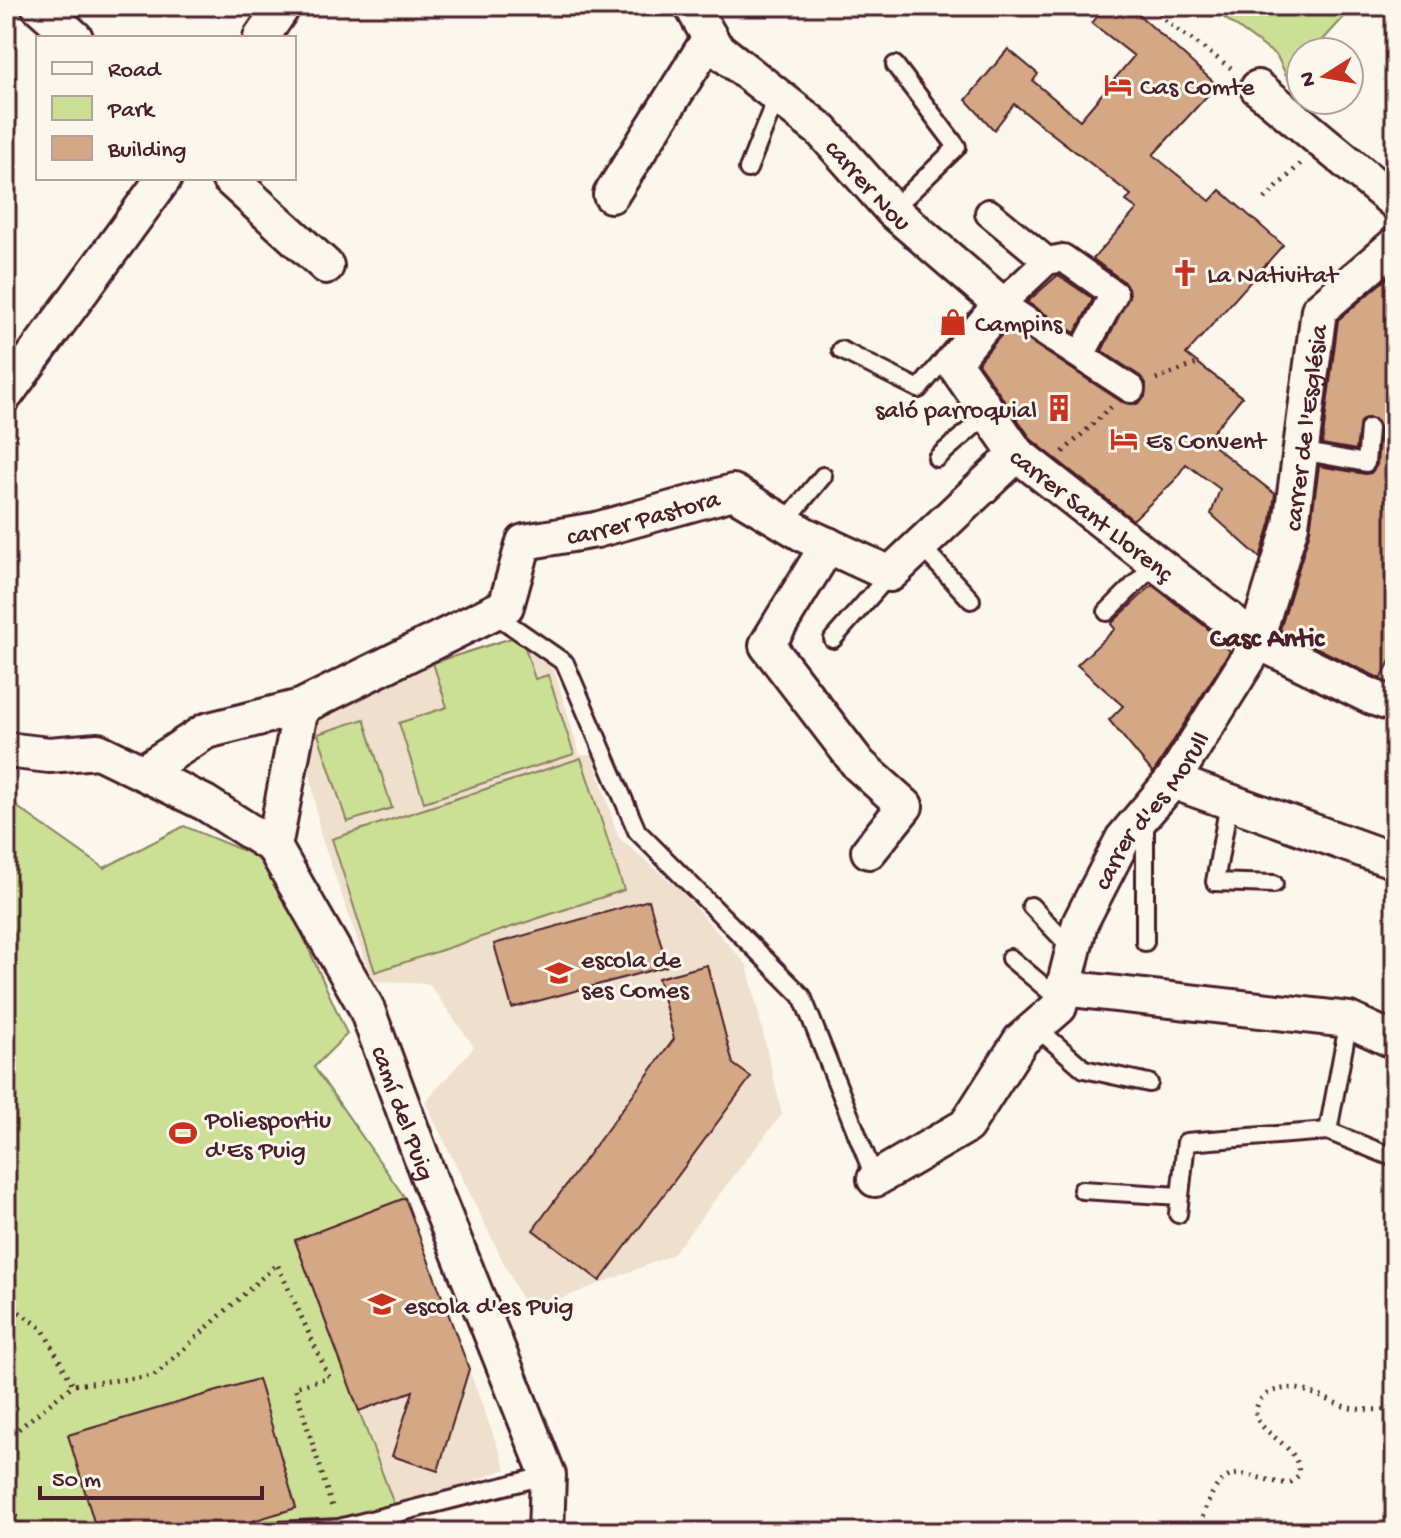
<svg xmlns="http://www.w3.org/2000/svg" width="1401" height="1538" viewBox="0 0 1401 1538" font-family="'Gochi Hand',sans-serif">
  <rect width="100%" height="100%" fill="#fbf7ec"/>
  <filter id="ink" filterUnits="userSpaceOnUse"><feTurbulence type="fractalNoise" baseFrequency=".0125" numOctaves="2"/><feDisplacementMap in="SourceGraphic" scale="16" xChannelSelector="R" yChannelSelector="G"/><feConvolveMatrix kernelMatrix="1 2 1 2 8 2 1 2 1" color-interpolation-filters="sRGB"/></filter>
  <g filter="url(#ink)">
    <path fill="#efdfcd" d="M521 635 555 672 580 755H593L618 837 678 888 747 965 782 1114 672 1255 528 1312 425 1102 474 1047 429 984 372 981 320 833 303 729 433 663Z
      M405 1198 506 1469 396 1510 295 1240Z"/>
    <path fill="#cbe095" stroke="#8a8060" stroke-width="2" d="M1208 6H1354L1312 52H1301V65L1288 79 1277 56Z
      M521 635 535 679 548 675 574 754 424 802 399 723 447 707 433 663Z
      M364 719 392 808 347 822 318 734Z
      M581 758 624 890 375 972 332 839Z
      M6 799 104 868 184 826 256 856 285 896 347 1034 314 1067 405 1198 295 1240 404 1531 6 1532Z"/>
    <path fill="#d4a785" stroke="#4a1f2b" stroke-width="2" d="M1106 6H1129L1217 85 1153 155 1210 201 1220 190 1283 245 1186 354 1242 397 1206 440 1275 494 1271 521 1260 558 1211 514 1220 489 1186 464 1174 481 1133 520 1032 440 978 363 1008 327 1122 402 1137 404 1145 397 1146 383 1140 376 1102 351 1130 293 1123 281 1093 259 1137 209 1126 201 1131 195 1014 104 994 130 966 100 1008 49 1038 74 1033 81 1080 120 1134 56 1092 23Z
      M1395 271V385L1386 394 1383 425 1395 432V651L1381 679 1280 630 1310 531 1319 466 1365 474 1371 473 1377 465 1380 429 1375 419 1365 418 1360 422 1356 450 1322 444 1338 320Z
      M1058 275 1093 299 1075 333 1027 302Z
      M1152 585 1206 627 1230 651 1153 773 1109 720 1123 706 1077 665 1115 629 1111 624Z
      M649 900 667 966 512 1008 494 944Z
      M707 965 733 1064 751 1077 600 1281 533 1230 674 1039 658 978Z
      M405 1198 469 1369 438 1471 392 1456 413 1391 359 1411 295 1240Z
      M258 1379 296 1508 216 1532H97L68 1435Z"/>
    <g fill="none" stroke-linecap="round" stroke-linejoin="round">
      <g stroke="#4a1f2b" stroke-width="22">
        <path id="service" d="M748 169 777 96
          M892 210 957 147 895 65
          M841 350 919 389 944 359 952 362
          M1301 451 1366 463 1369 428
          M937 458 989 413
          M784 523 823 476
          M920 545 971 600
          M1107 612 1156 563
          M493 613 565 663 637 831 802 996 875 1179
          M833 639 890 574
          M1229 803 1215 882 1274 884
          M1031 906 1073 950
          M1145 942V820
          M1010 958 1060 1000
          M1036 1027 1084 1069 1149 1083
          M1328 1131 1392 1157
          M1082 1190 1180 1196
          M1178 1214 1186 1142 1328 1131 1349 1020
          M256 1532 339 1528 548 1475"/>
      </g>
      <g stroke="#4a1f2b" stroke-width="32">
        <path id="pedestrian" d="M989 213 1047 261
          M1081 355 1114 294 1063 258 1047 261 1001 304 1131 389"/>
      </g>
      <g stroke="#4a1f2b" stroke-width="40">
        <g id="minor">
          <path d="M39 6 75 38"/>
          <path id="s1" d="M692 6 715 47 822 131 892 210 1001 304 953 362 1017 454 1156 563 1257 641 1372 697 1395 705"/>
          <path d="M261 38 283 6"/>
          <path d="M1258 88 1395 202"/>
          <path d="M229 178 326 266"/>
          <path d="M611 195 710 38"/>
          <path d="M6 394 164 178"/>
          <path d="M828 545 767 645 859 765 905 806 869 851"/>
          <path id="s2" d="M6 750 49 755 98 751 205 803 274 847 366 1007 429 1178 548 1475 546 1532"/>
          <path id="s3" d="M143 772 206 731 301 707 506 606 524 542 596 530 733 492 805 535 890 574 1017 454"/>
          <path d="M1172 781 1395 861"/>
          <path d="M274 847 301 707"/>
          <path d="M1063 988 1349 1020 1395 1041"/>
          <path id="s4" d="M875 1179 966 1126 1021 1040 1059 1007 1080 923 1123 839 1172 781 1252 653 1291 525 1319 310 1395 245"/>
        </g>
      </g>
      <path stroke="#4a1f2b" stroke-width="5" stroke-dasharray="2 6" stroke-linecap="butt" d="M1145 6 1235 71
        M1265 199 1301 163
        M1156 379 1200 363
        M1063 452 1111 407
        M6 1303 42 1328 73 1385
        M6 1439 73 1385 154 1376 277 1264 329 1377 295 1387 332 1507
        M6 1503 27 1532
        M1197 1532C1207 1508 1213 1469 1246 1475 1259 1477 1271 1482 1285 1483L1291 1482 1298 1476C1303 1448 1266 1438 1256 1417 1255 1405 1260 1397 1271 1392 1301 1380 1323 1401 1350 1408 1364 1411 1381 1409 1395 1410"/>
      <use href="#service" stroke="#fbf7ec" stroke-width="16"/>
      <use href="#pedestrian" stroke="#fbf7ec" stroke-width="26"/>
      <use href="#minor" stroke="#fbf7ec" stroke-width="34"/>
    </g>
  </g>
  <defs>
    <g id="hotel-bare" transform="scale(2.16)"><path d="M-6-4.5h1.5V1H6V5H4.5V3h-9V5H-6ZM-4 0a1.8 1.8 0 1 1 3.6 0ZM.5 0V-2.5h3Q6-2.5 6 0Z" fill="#c8321e" stroke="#fbf7ec" stroke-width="2.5" paint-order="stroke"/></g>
    <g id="church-bare" transform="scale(2.16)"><path d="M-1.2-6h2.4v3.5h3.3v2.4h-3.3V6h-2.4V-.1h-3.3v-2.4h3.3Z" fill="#c8321e" stroke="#fbf7ec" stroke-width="2.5" paint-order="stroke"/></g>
    <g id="shop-bare" transform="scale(2.16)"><path d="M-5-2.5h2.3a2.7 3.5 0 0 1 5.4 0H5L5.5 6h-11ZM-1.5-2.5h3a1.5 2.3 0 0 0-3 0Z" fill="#c8321e" stroke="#fbf7ec" stroke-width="2.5" paint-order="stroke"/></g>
    <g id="building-bare" transform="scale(2.16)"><path d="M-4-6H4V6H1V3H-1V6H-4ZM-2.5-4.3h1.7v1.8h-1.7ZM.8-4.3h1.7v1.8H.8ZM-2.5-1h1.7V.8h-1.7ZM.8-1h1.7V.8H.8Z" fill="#c8321e" stroke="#fbf7ec" stroke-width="2.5" paint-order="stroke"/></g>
    <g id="school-bare" transform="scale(2.16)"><path d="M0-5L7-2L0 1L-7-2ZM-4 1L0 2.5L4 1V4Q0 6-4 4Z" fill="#c8321e" stroke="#fbf7ec" stroke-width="2.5" paint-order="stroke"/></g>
    <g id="stadium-bare" transform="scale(2.16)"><path d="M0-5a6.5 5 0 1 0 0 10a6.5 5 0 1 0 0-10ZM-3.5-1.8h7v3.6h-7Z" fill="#c8321e" stroke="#fbf7ec" stroke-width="2.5" paint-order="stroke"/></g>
  </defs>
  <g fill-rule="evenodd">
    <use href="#hotel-bare" x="1118" y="85"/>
    <use href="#church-bare" x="1185" y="273"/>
    <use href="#shop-bare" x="953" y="322"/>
    <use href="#building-bare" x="1059" y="408"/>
    <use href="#hotel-bare" x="1124" y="439"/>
    <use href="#school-bare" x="559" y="973"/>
    <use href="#stadium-bare" x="183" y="1133"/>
    <use href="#school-bare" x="382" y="1304"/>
  </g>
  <g text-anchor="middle" stroke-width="6" stroke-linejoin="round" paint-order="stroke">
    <g font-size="26" fill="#4a1f2b" stroke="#fbf7ec" text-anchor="start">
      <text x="1140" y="94">Cas Comte</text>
      <text x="1207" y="282">La Nativitat</text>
      <text x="975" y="331">Campins</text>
      <text x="1037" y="417" text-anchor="end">saló parroquial</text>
      <text x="1146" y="448">Es Convent</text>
      <text x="581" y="967">escola de<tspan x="581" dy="30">ses Comes</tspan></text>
      <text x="205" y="1127">Poliesportiu<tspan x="205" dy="30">d'Es Puig</tspan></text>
      <text x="404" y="1313">escola d'es Puig</text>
    </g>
    <g font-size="26" fill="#4a1f2b" stroke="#fbf7ec">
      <text dy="9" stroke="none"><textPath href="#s1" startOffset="254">carrer Nou</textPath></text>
      <text dy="9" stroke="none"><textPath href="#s4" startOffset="898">carrer de l'Església</textPath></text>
      <text dy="9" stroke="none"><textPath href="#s1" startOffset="716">carrer Sant Llorenç</textPath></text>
      <text dy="9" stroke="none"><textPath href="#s3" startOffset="590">carrer Pastora</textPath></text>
      <text dy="9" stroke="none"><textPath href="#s4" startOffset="478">carrer d'es Morull</textPath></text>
      <text dy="9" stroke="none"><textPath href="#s2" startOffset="590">camí del Puig</textPath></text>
    </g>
    <g font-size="28" font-weight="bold" fill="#4a1f2b" stroke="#fbf7ec">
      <text x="1267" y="646">Casc Antic</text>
    </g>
  </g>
  <rect width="1401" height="1538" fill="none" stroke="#fbf7ec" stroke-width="32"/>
  <rect x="16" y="16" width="1369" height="1506" fill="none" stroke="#4a1f2b" stroke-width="3" filter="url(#ink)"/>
  <rect x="36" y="36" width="260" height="144" fill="#fbf7ec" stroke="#b4a19f" stroke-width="2"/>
  <rect x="52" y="62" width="40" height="12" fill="#fbf7ec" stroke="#b4a19f" stroke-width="2"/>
  <text x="108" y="76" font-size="24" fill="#4a1f2b">Road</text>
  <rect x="52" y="96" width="40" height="24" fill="#cbe095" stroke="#b4a19f" stroke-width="2"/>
  <text x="108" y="116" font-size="24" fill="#4a1f2b">Park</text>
  <rect x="52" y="136" width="40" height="24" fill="#d4a785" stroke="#b4a19f" stroke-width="2"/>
  <text x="108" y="156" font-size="24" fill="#4a1f2b">Building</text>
  <g transform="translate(1325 76) rotate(259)"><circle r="38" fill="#fbf7ec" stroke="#b4a19f" stroke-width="2"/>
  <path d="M0-6L14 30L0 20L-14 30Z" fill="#c8321e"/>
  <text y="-12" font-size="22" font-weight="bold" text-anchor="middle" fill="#4a1f2b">N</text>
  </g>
  <path d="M40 1486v12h222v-12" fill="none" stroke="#4a1f2b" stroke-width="4"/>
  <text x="52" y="1486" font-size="24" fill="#4a1f2b" stroke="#fbf7ec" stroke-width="6" paint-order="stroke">50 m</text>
</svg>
